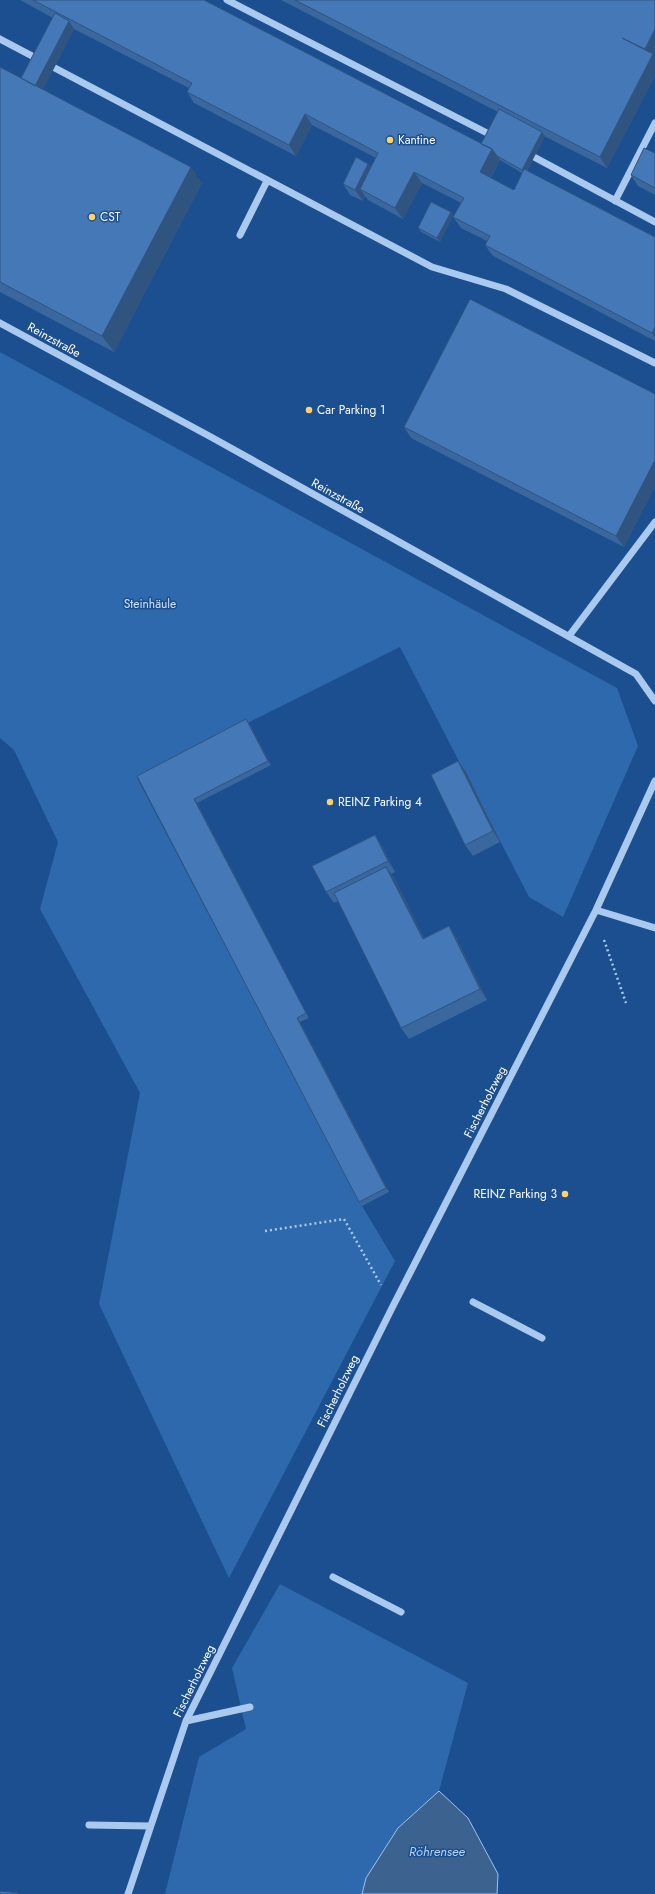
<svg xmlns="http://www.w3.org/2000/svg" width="655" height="1894" viewBox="0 0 655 1894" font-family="Jost,sans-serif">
  <rect width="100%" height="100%" fill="#1b4f8f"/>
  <path fill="#2e69ad" d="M0 352 617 688 638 746 563 917 529 897 400 647 137 778 362 1206 395 1261 229 1578 99 1304 140 1093 40 909 58 842 14 750 0 738Z
    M280 1584 468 1683 439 1791 398 1828 366 1878 362 1894H165L199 1757 246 1729 232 1668Z"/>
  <path fill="#3c6290" stroke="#9cc4f0" d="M439 1791 468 1818 498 1874 497 1894H362L366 1878 398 1828Z"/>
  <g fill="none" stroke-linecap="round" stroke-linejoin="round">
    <path stroke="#a9c9ee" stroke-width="2.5" stroke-dasharray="2 3" stroke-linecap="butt" d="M604 940 626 1003
      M265 1231 344 1219 381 1285"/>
    <path stroke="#a9c9ee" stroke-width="7" d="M227 0 491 135
      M0 39 432 267 506 289 655 363
      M534 157 655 222
      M615 201 655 123
      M240 235 267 181
      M0 323 211 437 636 674 655 701
      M569 636 655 522
      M596 910 655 928
      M473 1302 542 1338
      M333 1577 401 1612
      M186 1721 250 1707
      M89 1825 150 1826
      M128 1894 186 1721 393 1306 596 910 655 781"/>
  </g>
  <path fill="#3a679d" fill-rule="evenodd" d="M20 0H204L481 144 498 112 281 0H655V54L654 56 655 58V76L607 168 544 136H545L527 171 655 237V341L493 256 485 245 487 241 461 228 453 217 461 203 422 183 403 219 368 200 365 196 363 201 350 195 343 184 368 164 371 167 376 158 312 125 296 156 194 103 187 92 189 88 74 29 43 89 202 183 114 352 0 292V67L21 78 53 18ZM500 160 522 173 514 190 491 178Z
    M655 153V195L638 186 631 175Z
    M451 212 453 216 440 242 421 232 418 228Z
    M655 394V486L624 547 411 438 404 427Z
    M249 723 271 765 197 803 309 1018 300 1022 389 1192 362 1206 359 1202 137 776Z
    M458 761 466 772 500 842 473 856 465 845Z
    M375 835 382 846 395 872 391 874 394 877 424 938 449 926 456 937 487 1000 409 1039 401 1028 338 901 334 903 326 892Z"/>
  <path fill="#305480" d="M69 21 74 29 39 98 33 90Z
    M655 29V54L654 56 655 58V76L607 168 600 157 651 58 645 49Z
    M305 114 312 125 296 156 289 145Z
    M542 132 545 136 525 174 522 170Z
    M492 149 500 160 488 183 480 172Z
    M368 164 376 175 360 189 365 196 363 201 355 190Z
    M191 167 202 183 114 352 102 336Z
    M414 172 422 183 403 219 395 208Z
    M451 212 453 216 440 242 437 238Z
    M655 327V337L652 333Z
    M655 460V486L624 547 616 536Z
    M246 719 249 723 271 765 268 761Z
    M458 761 466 772 500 842 493 831Z
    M194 799 197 803 309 1018 306 1013Z
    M375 835 382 846 395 872 388 861Z
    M386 867 394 877 430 950 423 939Z
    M449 926 456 937 487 1000 480 989Z
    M297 1018 300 1022 389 1192 386 1188Z"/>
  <path fill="#4478b7" stroke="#305480" d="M33 0H204L492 149 480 172 514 190 524 169 655 237V327L652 333 485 245 490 236 453 217 464 198 414 172 395 208 360 189 378 153 305 114 289 145 187 92 192 83Z
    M295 0H655V29L645 49 622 38 653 54 600 157Z
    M55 13 69 21 35 86 21 78Z
    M0 67 191 167 102 336 0 282Z
    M499 109 542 132 522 170 497 156 492 149 481 144Z
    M644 148 655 153V188L631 175Z
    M356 157 368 164 355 190 343 184Z
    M431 202 451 212 437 238 418 228Z
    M470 299 655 394V460L616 536 404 427Z
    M246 719 268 761 194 799 306 1013 297 1018 386 1188 359 1202 137 776Z
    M458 761 493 831 465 845 431 775Z
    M375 835 388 861 326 892 312 866Z
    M386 867 423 939 449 926 480 989 401 1028 334 893Z
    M0 1891 18 1893V1894H0Z"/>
  <g fill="#ffd166" stroke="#1b4f8f" stroke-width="1.5">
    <circle cx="390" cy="140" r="4"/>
    <circle cx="92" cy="217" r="4"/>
    <circle cx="309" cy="410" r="4"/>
    <circle cx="330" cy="802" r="4"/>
    <circle cx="565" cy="1194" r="4"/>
  </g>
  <g text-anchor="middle" stroke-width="3" stroke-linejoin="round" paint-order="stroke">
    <g font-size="12" fill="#fff" stroke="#1b4f8f" text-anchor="start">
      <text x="398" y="144">Kantine</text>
      <text x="100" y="221">CST</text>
      <text x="317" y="414">Car Parking 1</text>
      <text x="338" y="806">REINZ Parking 4</text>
      <text x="557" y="1198" text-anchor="end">REINZ Parking 3</text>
    </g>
    <g font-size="12" fill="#fff" stroke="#1b4f8f">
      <text transform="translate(54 340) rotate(29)" y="4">Reinzstraße</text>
      <text transform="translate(338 496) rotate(29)" y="4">Reinzstraße</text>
      <text transform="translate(485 1102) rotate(-63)" y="4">Fischerholzweg</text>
      <text transform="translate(338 1391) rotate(-64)" y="4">Fischerholzweg</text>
      <text transform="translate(194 1681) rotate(-64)" y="4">Fischerholzweg</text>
    </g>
    <g font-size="12" fill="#cfe3fa" stroke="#1b4f8f">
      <text x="150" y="608">Steinhäule</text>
    </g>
    <g font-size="13" font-style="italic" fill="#b5d3f5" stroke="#1b4f8f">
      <text x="437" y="1856">Röhrensee</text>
    </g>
  </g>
</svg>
